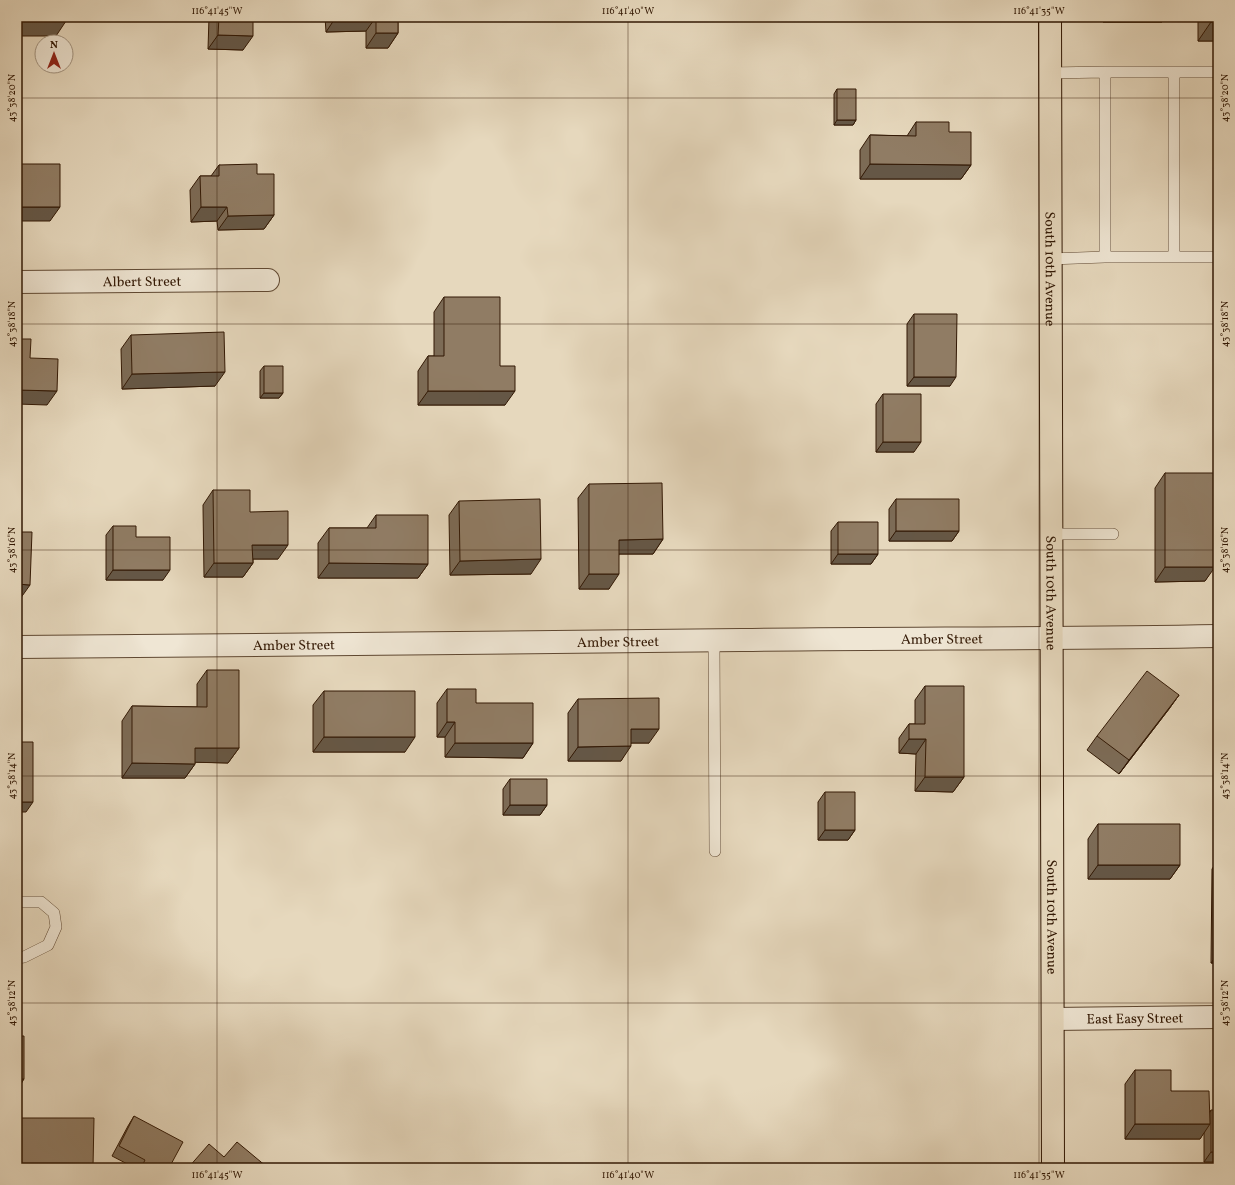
<svg xmlns="http://www.w3.org/2000/svg" width="1235" height="1185" viewBox="0 0 1235 1185" font-family="Vollkorn,serif">
  <rect width="100%" height="100%" fill="#e6d8bd"/>
  <filter id="stains"><feTurbulence type="fractalNoise" baseFrequency=".005" numOctaves="4"/><feColorMatrix values="0 0 0 0 .2 0 0 0 0 .09 0 0 0 0 .02 0 0 0 .5 -.17"/></filter>
  <radialGradient id="worn" r=".72"><stop offset=".6" stop-color="#630" stop-opacity="0"/><stop offset="1" stop-color="#630" stop-opacity=".3"/></radialGradient>
  <g fill="none" stroke-linecap="round" stroke-linejoin="round">
    <g stroke="#5f4832" stroke-width="12">
      <path id="service" d="M1105 72V257
        M1174 72V257
        M1050 73 1105 72H1218
        M1050 259 1105 257H1218
        M1051 534H1113
        M714 641 715 851
        M17 902H41L54 913 56 927 48 945 24 957 17 958"/>
    </g>
    <g stroke="#5f4832" stroke-width="24">
      <g id="minor">
        <path id="s1" d="M17 282 268 280"/>
        <path id="s2" d="M17 647C258 645 500 643 741 640 900 638 1059 639 1218 636"/>
        <path id="s3" d="M1053 1019 1218 1017"/>
      </g>
    </g>
    <g stroke="#321804" stroke-width="24">
      <g id="primary">
        <path id="s4" d="M1050 17 1053 1168"/>
      </g>
    </g>
    <use href="#service" stroke="#efe6d4" stroke-width="11"/>
    <use href="#minor" stroke="#efe6d4" stroke-width="22"/>
    <use href="#primary" stroke="#e6d8bd" stroke-width="22"/>
  </g>
  <path fill="#7c6b56" stroke="#321804" d="M209 17H253L243 50 208 49Z
    M325 17H398V33L388 48H366V31L326 32Z
    M1103 17H1165L1162 22H1103Z
    M1198 17H1218V41H1198Z
    M837 89 856 120 853 125H834V94Z
    M916 122 949 132 971 165 961 179H860V150L870 135 907 136Z
    M219 165 257 174 274 215 264 229 218 230 217 221 191 222 190 190 200 176H211Z
    M444 297 500 366 505 405H418V371L428 356H434V312Z
    M914 314 950 386H907V324Z
    M131 335 215 386 122 389 121 349Z
    M264 366 283 393 279 398H260V371Z
    M883 394 914 452H876V404Z
    M1165 473 1215 492 1218 565H1215L1205 581 1155 582V488Z
    M589 484 663 539 653 554H619L609 589H579L578 498Z
    M213 490 250 512 278 559H253V563L243 577H204L203 505Z
    M896 499 959 531 952 541H889V509Z
    M459 501 531 574 450 575 449 515Z
    M376 515 428 564 418 578H318V543L329 528H367Z
    M838 522 878 554 871 564H831V531Z
    M113 526 136 537 163 580H106V535Z
    M207 670 239 748 228 763 195 762V764L185 778H122V721L132 706 197 707V684Z
    M925 686 964 777 953 792 915 791 916 754 899 753V738L909 724H915V700Z
    M447 689 476 703 533 743 523 758 445 757V737H437V703Z
    M324 691 405 752H313V705Z
    M1179 695 1169 709 1119 774 1087 750 1097 736Z
    M578 699 649 743H631L621 761H568V713Z
    M510 779 547 805 540 815H503V789Z
    M825 792 855 830 848 840H818V802Z
    M1098 824 1180 865 1170 879H1088V839Z
    M1218 860V963H1211L1212 869Z
    M1135 1070 1171 1091 1210 1112 1211 1110 1218 1162H1204V1132L1200 1139H1125V1084Z
    M134 1116 169 1168H135L112 1156 128 1126Z"/>
  <path fill="#655746" stroke="#321804" d="M336 17H376L366 31 326 32Z
    M1107 17H1165L1162 22H1103Z
    M17 21H66L56 36H17Z
    M1211 22H1218V41H1198Z
    M376 33H398L388 48H366Z
    M218 35 253 36 243 50 208 49Z
    M837 120H856L853 125H834Z
    M870 164 971 165 961 179H860Z
    M17 207H60L50 221H17Z
    M201 207H227L217 221 191 222Z
    M274 215 264 229 218 230 228 216Z
    M225 372 215 386 122 389 132 374Z
    M914 377H956L950 386H907Z
    M17 390 57 391 47 405 17 404Z
    M428 391H515L505 405H418Z
    M264 393H283L279 398H260Z
    M883 442H921L914 452H876Z
    M896 531H959L952 541H889Z
    M663 539 653 554H609L619 540Z
    M252 545H288L278 559H242Z
    M1215 551H1218V565H1205Z
    M838 554H878L871 564H831Z
    M541 559 531 574 450 575 460 561Z
    M214 563H253L243 577H204Z
    M329 563 428 564 418 578H318Z
    M1165 567H1215L1205 581 1155 582Z
    M113 570H170L163 580H106Z
    M589 574H619L609 589H579Z
    M17 584 30 585 20 599H17Z
    M1179 695 1169 709 1119 774 1129 760Z
    M447 722H455L445 737H437Z
    M631 729H659L649 743H621Z
    M324 737H415L405 752H313Z
    M909 739H926L916 754 899 753Z
    M455 743H533L523 758 445 757Z
    M631 746 621 761H568L578 747Z
    M195 748H239L228 763 185 762Z
    M132 763 195 764 185 778H122Z
    M925 777H964L953 792 915 791Z
    M17 802H33L26 812H17Z
    M510 805H547L540 815H503Z
    M825 830H855L848 840H818Z
    M1098 865H1180L1170 879H1088Z
    M1218 953V963H1211Z
    M17 1079H24L18 1089H17Z
    M1135 1124H1210L1200 1139H1125Z
    M1211 1152H1218V1162H1204Z
    M17 1167H93V1168H17Z"/>
  <path fill="#907c64" stroke="#321804" d="M17 17H66V21H17Z
    M219 17H253V36L218 35Z
    M376 17H398V33H376Z
    M1211 17H1218V22H1211Z
    M837 89H856V120H837Z
    M916 122H949V132H971V165L870 164V135L916 136Z
    M17 164H60V207H17Z
    M257 164V174H274V215L228 216 227 207H201L200 176H219V165Z
    M444 297H500V366H515V391H428V356H444Z
    M914 314H957L956 377H914Z
    M224 332 225 372 132 374 131 335Z
    M17 339H31L30 358 58 359 57 391 17 390Z
    M264 366H283V393H264Z
    M883 394H921V442H883Z
    M1165 473H1215V492H1218V551H1215V567H1165Z
    M662 483 663 539 619 540V574H589V484Z
    M213 490H250V512L288 511V545H252L253 563H214Z
    M540 499 541 559 460 561 459 501Z
    M896 499H959V531H896Z
    M376 515H428V564L329 563V528H376Z
    M838 522H878V554H838Z
    M113 526H136V537H170V570H113Z
    M17 532H32L30 585 17 584Z
    M207 670H239V748H195V764L132 763V706L207 707Z
    M1147 671 1179 695 1129 760 1097 736Z
    M925 686H964V777H925L926 739H909V724H925Z
    M447 689H476V703H533V743H455V722H447Z
    M324 691H415V737H324Z
    M659 698V729H631V746L578 747V699Z
    M17 742H33V802H17Z
    M510 779H547V805H510Z
    M825 792H855V830H825Z
    M1098 824H1180V865H1098Z
    M17 1036H24V1079H17Z
    M1135 1070H1171V1091H1209L1210 1124H1135Z
    M1211 1110H1218V1152H1211Z
    M134 1116 183 1142 169 1168H141L145 1160 119 1146Z
    M17 1118H94L93 1167H17Z
    M237 1142 267 1167 266 1168H188L209 1144 224 1157Z"/>
  <path fill="none" stroke="#321804" stroke-width="1" stroke-opacity="0.45" d="M217 17V1168M628 17V1168M1039 17V1168M17 98H1218M17 324H1218M17 550H1218M17 776H1218M17 1003H1218"/>
  <g text-anchor="middle" stroke-width="3" stroke-linejoin="round" paint-order="stroke">
    <g font-size="14" fill="#321804" stroke="#efe6d4">
      <text dy="5" stroke="none"><textPath href="#s4" startOffset="252">South 10th Avenue</textPath></text>
      <text dy="5" stroke="none"><textPath href="#s1" startOffset="125">Albert Street</textPath></text>
      <text dy="5" stroke="none"><textPath href="#s4" startOffset="576">South 10th Avenue</textPath></text>
      <text dy="5" stroke="none"><textPath href="#s2" startOffset="925">Amber Street</textPath></text>
      <text dy="5" stroke="none"><textPath href="#s2" startOffset="601">Amber Street</textPath></text>
      <text dy="5" stroke="none"><textPath href="#s2" startOffset="277">Amber Street</textPath></text>
      <text dy="5" stroke="none"><textPath href="#s4" startOffset="900">South 10th Avenue</textPath></text>
      <text dy="5" stroke="none"><textPath href="#s3" startOffset="82">East Easy Street</textPath></text>
    </g>
  </g>
  <rect width="1235" height="1185" fill="none" stroke="#e6d8bd" stroke-width="44"/>
  <g transform="translate(54 54)"><circle r="19" fill="#efe6d4" stroke="#a39481"/>
  <path d="M0-3L7 15L0 10L-7 15Z" fill="#8f2418"/>
  <text y="-6" font-size="11" font-weight="bold" text-anchor="middle" fill="#321804">N</text>
  </g>
  <rect x="22" y="22" width="1191" height="1141" fill="none" stroke="#321804" stroke-width="1.5"/>
  <g font-size="10" text-anchor="middle" fill="#321804">
    <text x="217" y="14">116°41'45"W</text>
    <text x="628" y="14">116°41'40"W</text>
    <text x="1039" y="14">116°41'35"W</text>
    <text transform="translate(11 98) rotate(-90)" y="4">43°38'20"N</text>
    <text transform="translate(1224 98) rotate(-90)" y="4">43°38'20"N</text>
    <text transform="translate(11 324) rotate(-90)" y="4">43°38'18"N</text>
    <text transform="translate(1224 324) rotate(-90)" y="4">43°38'18"N</text>
    <text transform="translate(11 550) rotate(-90)" y="4">43°38'16"N</text>
    <text transform="translate(1224 550) rotate(-90)" y="4">43°38'16"N</text>
    <text transform="translate(11 776) rotate(-90)" y="4">43°38'14"N</text>
    <text transform="translate(1224 776) rotate(-90)" y="4">43°38'14"N</text>
    <text transform="translate(11 1003) rotate(-90)" y="4">43°38'12"N</text>
    <text transform="translate(1224 1003) rotate(-90)" y="4">43°38'12"N</text>
    <text x="217" y="1178">116°41'45"W</text>
    <text x="628" y="1178">116°41'40"W</text>
    <text x="1039" y="1178">116°41'35"W</text>
  </g>
  <rect width="100%" height="100%" filter="url(#stains)"/>
  <rect width="100%" height="100%" fill="url(#worn)"/>
</svg>
